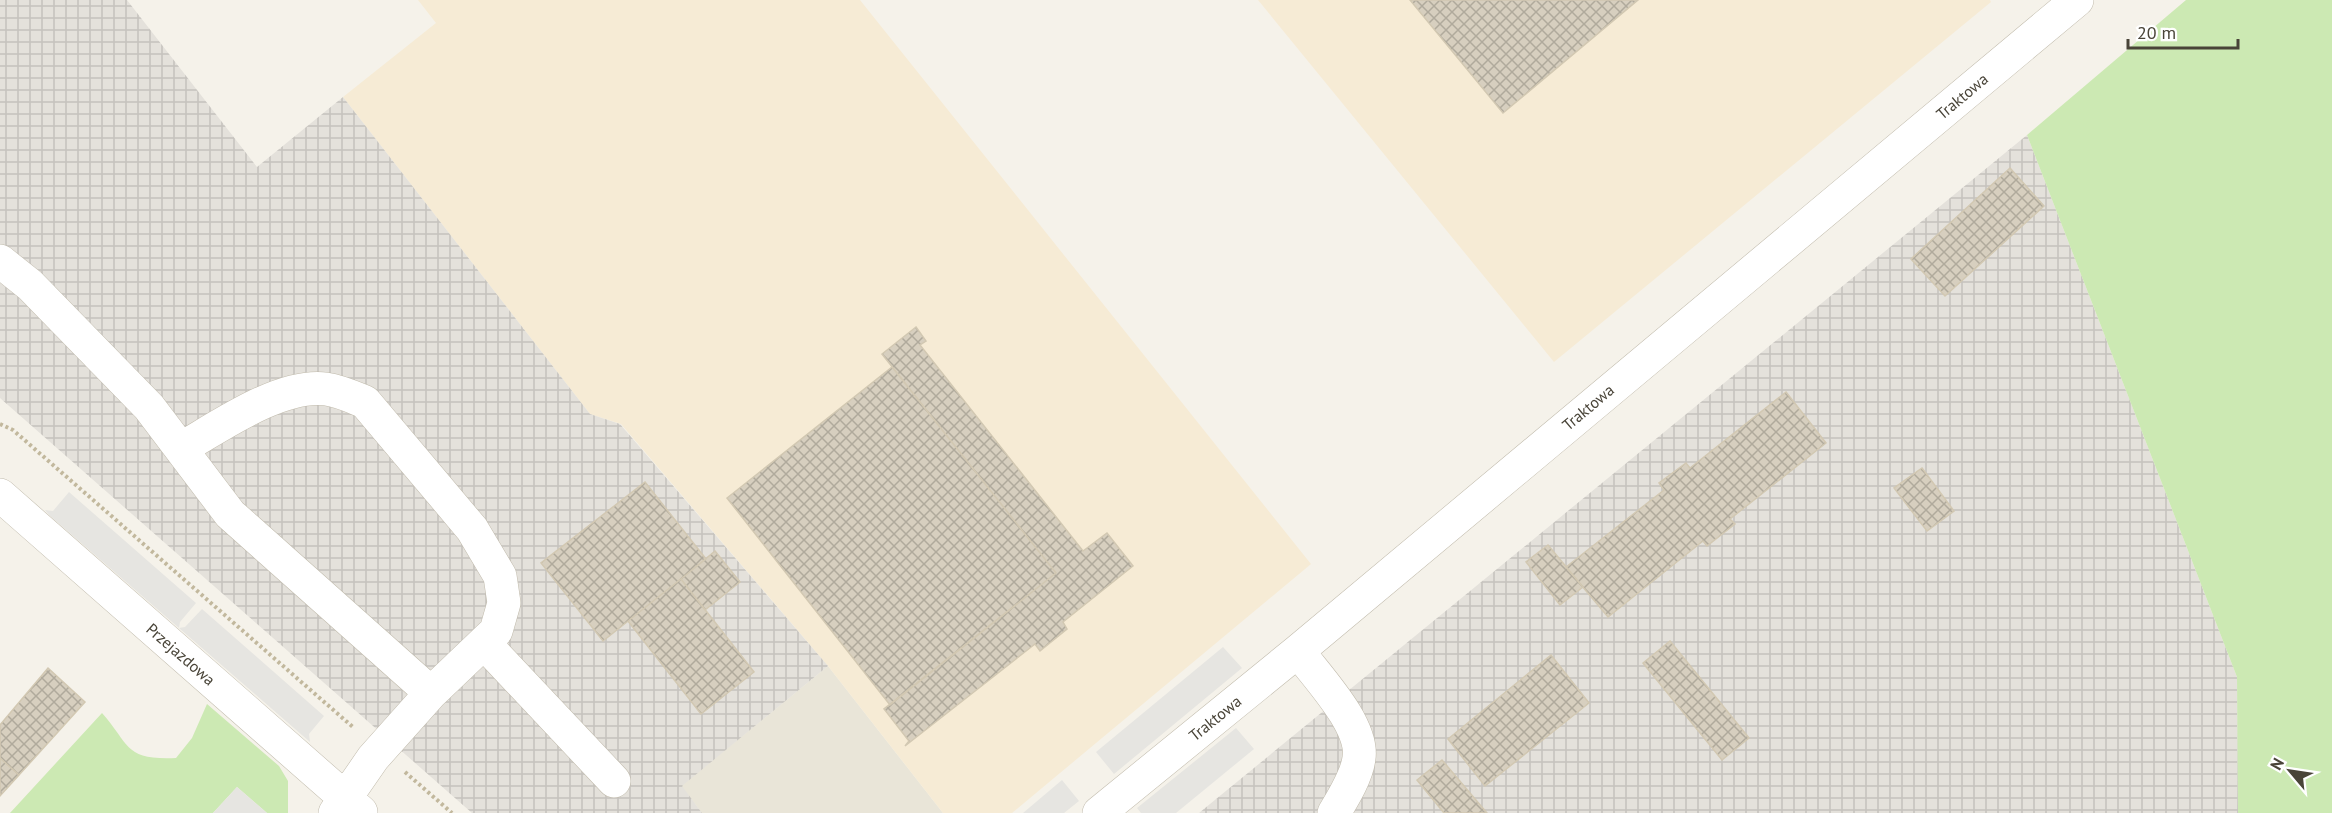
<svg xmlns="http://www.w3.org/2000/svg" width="2332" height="813" viewBox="0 0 2332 813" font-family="'PT Sans',sans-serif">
  <defs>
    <pattern id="industrial-grid" width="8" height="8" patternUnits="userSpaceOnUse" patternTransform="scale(1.5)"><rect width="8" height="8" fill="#e4e1db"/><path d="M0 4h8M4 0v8" fill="none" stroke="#c5c2bd"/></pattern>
    <pattern id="building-cross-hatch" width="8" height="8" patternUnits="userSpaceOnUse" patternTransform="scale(1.5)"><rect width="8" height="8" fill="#d7cfbf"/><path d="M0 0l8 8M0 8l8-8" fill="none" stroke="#b0aa9c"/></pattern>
  </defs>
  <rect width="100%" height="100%" fill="#f5f2ea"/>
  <path fill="#e9e5d8" d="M828 666 943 813H702L681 786Z"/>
  <path fill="#f6ebd5" d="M418 0H860L1311 564 1012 813H943L828 666 621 424 590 414 343 97 436 23Z
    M1258 0H1990L1991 2 1554 362Z"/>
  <path fill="url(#industrial-grid)" d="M0 0H127L257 167 343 97 590 414 620 424 828 666 682 786 702 813H472L0 398Z
    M2027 135 2237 677 2238 813H1199Z"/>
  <path fill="#cce9b3" d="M2186 0H2332V813H2238L2237 677 2027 135Z
    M207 704 279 766 288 781V813H267L237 787 213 813H10L102 713C131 746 124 760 176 758L192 738Z"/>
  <path fill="#e6e5e1" d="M69 492 196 603 180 622 179 628 185 627 202 609 324 716 309 734 310 742 49 515 45 510 53 511Z
    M1223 647 1242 668 1114 774 1096 752Z
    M1236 728 1254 749 1176 813H1141L1137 808Z
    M1062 780 1079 801 1064 813H1023Z
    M237 787 267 813H213Z"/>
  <path fill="url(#building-cross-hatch)" stroke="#d2c8b2" stroke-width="1.5" d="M1410 0H1638L1503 113Z
    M2010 168 2044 206 1945 296 1911 259Z
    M916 327 926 341 920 345 1083 551 1107 533 1133 566 1063 622 1067 629 1040 651 1035 644 905 746 909 741 884 709 1056 573 882 354Z
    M892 367 1056 573 890 705 727 498Z
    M1786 392 1826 443 1730 519 1735 524 1707 546 1703 541 1608 617 1566 567 1664 490 1659 483 1686 463 1690 468Z
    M1922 468 1954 511 1927 531 1894 488Z
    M645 482 706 559 603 641 541 563Z
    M1548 545 1583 587 1560 605 1526 562Z
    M715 551 740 582 705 610 681 579Z
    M681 579 754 672 701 714 628 621Z
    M1670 641 1749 738 1722 760 1643 663Z
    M1551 655 1589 703 1485 786 1448 739Z
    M48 668 85 702 19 775 0 758V725Z
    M0 758 19 775 0 796Z
    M1442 760 1487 813H1444L1417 780Z"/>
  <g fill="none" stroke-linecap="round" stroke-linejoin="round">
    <g stroke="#c1bbac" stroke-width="34">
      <path id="minor" d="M0 261 30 285 149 407 230 514 431 693
        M182 448C220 426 281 383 326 389 340 391 353 397 365 402L472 529 500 576 504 603 496 631 431 693 373 758 335 813
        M0 495 361 812
        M484 643 614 781
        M1298 651C1317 677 1364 725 1359 758 1357 776 1343 798 1334 813
        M1099 813 1298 651 2077 0"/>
    </g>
    <path stroke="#c2b89d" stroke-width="4" stroke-dasharray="3 3" stroke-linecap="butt" d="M0 424 13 430 354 728
      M405 772 452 813"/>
    <use href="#minor" stroke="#fff" stroke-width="33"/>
  </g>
  <g text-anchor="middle" stroke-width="4.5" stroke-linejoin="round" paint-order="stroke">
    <g font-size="16" fill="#494438" stroke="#fff">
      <text transform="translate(1962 96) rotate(-40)" y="6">Traktowa</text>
      <text transform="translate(1588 407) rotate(-40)" y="6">Traktowa</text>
      <text transform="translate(181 654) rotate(41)" y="6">Przejazdowa</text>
      <text transform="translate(1215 718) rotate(-39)" y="6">Traktowa</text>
    </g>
  </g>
  <g transform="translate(2290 771) rotate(299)" stroke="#ffffff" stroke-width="4.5" paint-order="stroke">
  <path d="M0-4.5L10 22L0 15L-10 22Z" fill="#494438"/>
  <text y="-9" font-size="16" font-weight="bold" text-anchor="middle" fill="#494438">N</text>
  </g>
  <path d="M2128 39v9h110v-9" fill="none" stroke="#494438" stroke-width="3"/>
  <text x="2137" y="39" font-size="18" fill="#494438" stroke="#ffffff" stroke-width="4.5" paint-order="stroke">20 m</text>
</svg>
